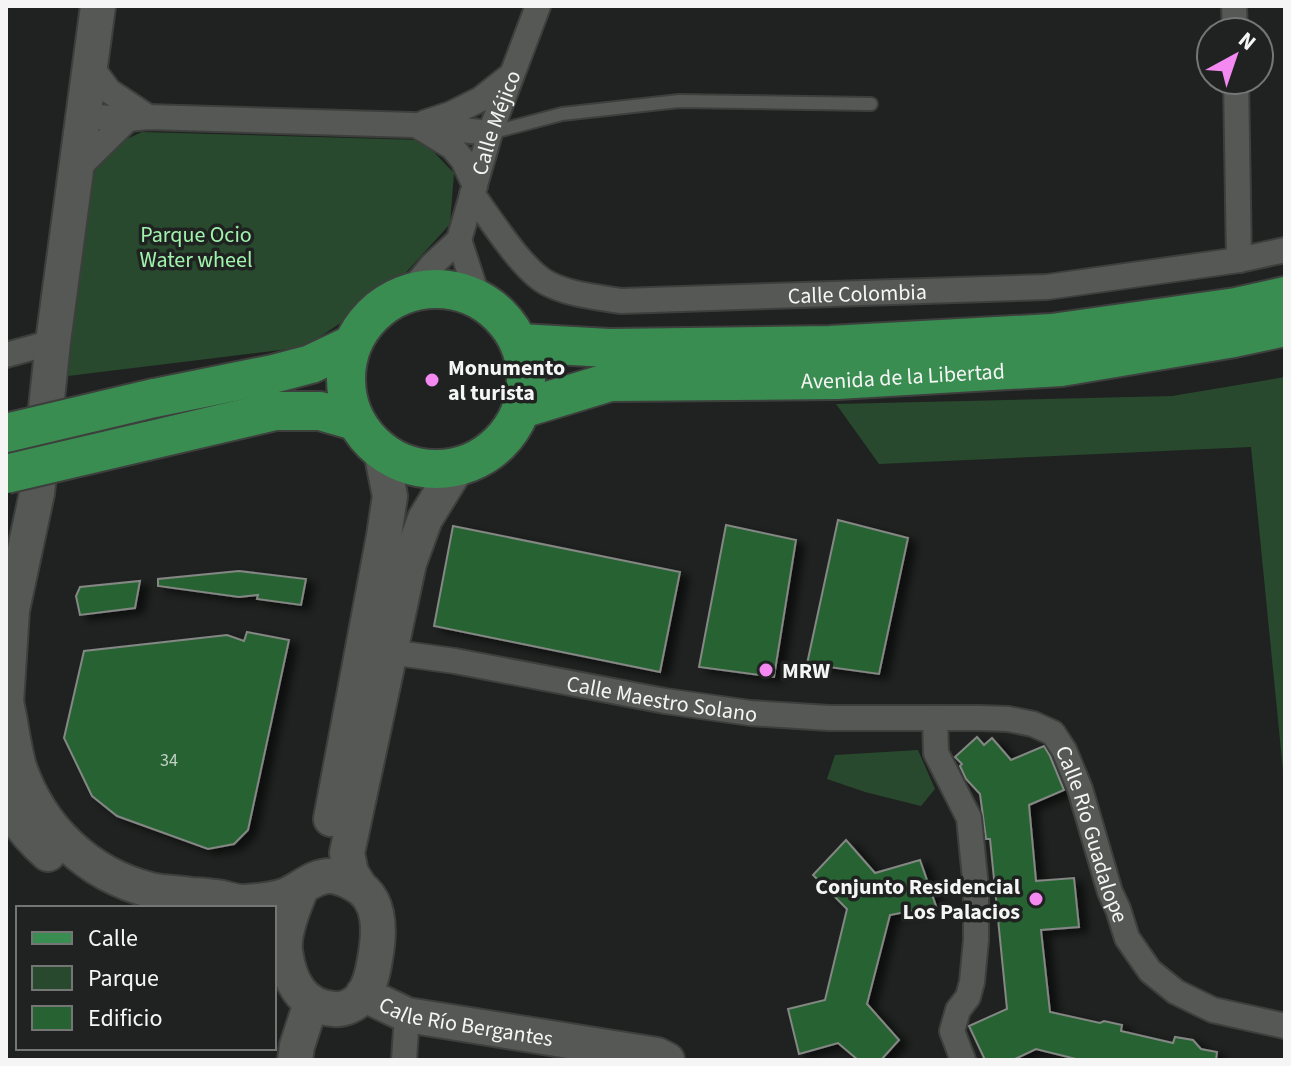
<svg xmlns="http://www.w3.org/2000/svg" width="1291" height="1066" viewBox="0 0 1291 1066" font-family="'Source Sans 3',sans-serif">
  <defs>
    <filter id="shadow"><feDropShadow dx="8" dy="4.5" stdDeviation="4" flood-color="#0009"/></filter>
  </defs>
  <rect width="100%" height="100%" fill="#1f2220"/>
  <path fill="#28492d" d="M142 132 422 140 454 173 450 224 392 288 305 347 68 376 88 179 103 150Z
    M1285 377V791L1251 447 879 464 836 404 1172 396Z
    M918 750 935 789 921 806 865 792 827 779 835 755Z"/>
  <path fill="#276233" stroke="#848784" stroke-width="2" filter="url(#shadow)" d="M838 520 908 538 879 674 807 664Z
    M726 525 796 540 774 677 699 667Z
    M453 526 680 572 660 672 434 626Z
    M239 571 306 579 301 605 257 599 258 595 239 597 158 586V579Z
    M140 581 135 608 80 615 76 596 80 587Z
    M247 632 289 640 248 830 234 844 208 849 117 816 92 796 64 738 84 651 227 635 244 641Z
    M977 737 984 745 992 738 1011 760 1044 746 1050 756 1064 790 1029 805 1036 881 1074 878 1079 927 1041 930 1050 1012 1100 1023 1104 1021 1122 1025 1121 1031 1173 1043 1175 1037 1193 1040 1201 1049 1217 1052 1216 1060H1080L1036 1049 1013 1060H985L969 1026 1007 1009 990 839H986L980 794 966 779 960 766 962 764 955 757Z
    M846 840 875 873 920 860 936 906 890 915 867 1004 899 1040 881 1060H858L838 1043 799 1054 788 1009 825 1000 847 909 813 875Z"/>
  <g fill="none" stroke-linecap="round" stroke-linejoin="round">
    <g stroke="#3d3f3d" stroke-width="16">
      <path id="service" d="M490 133 562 114 679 101 871 104"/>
    </g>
    <g stroke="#3d3f3d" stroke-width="28">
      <g id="minor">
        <path d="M1234 6 1235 32"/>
        <path d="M89 64 109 91 148 117"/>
        <path d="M1236 80 1239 260"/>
        <path d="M82 116 128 119 148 117 413 125 490 133"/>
        <path d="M424 123 451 114 481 99 510 76"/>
        <path d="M421 128 452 147 463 160 475 186"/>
        <path d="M75 171 128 119"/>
        <path id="s1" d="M472 194C490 218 523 272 549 284 571 295 597 297 621 301L1047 287 1239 260 1285 250"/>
        <path d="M459 240 478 298"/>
        <path id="s2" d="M409 293 432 265 459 240 490 133 538 6"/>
        <path d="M6 355 53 342"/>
        <path id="s3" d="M390 652 455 661 665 701 750 713 829 718H979L1008 719 1033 724 1053 733 1064 750 1080 789 1110 892 1118 909 1127 938 1150 971 1176 992 1213 1010 1285 1026"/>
        <path d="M935 719 936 753 969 818 976 888V940L972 982 968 997 958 1010 952 1031 963 1060"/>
        <path d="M404 1060 407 1015"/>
      </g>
    </g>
    <g stroke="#3d3f3d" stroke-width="38">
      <g id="secondary">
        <path d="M6 702C11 723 13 746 19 767 40 828 87 874 150 890 163 893 178 893 192 895 200 895 208 896 216 897 226 898 235 903 245 902 259 901 274 900 287 895 301 889 315 875 331 876 339 877 347 880 354 884 382 898 380 932 375 959 373 972 370 987 361 998 354 1005 344 1010 334 1009 301 1007 289 980 285 951 283 933 295 903 302 887"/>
        <path d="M6 703 12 610 37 493 53 342 98 6"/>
        <path d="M6 799C14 819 31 839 48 854"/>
        <path d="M331 819 384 536 390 496 381 451"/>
        <path d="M360 887 351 873 347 853 409 563 425 519 457 467"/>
        <path id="s4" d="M363 994 407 1015 657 1055 667 1060"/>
        <path d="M295 1060 297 1046 311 1003"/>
      </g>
    </g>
    <g stroke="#3d3f3d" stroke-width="42">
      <g id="primary">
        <circle cx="436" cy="379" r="90"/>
        <path d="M519 343 609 348 830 345 1052 333 1236 307 1285 296"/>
        <path d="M154 398 273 374 311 364 351 345"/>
        <path id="s5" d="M521 409 610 382 837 380 1061 367 1234 338 1285 327"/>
        <path d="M147 441 275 411H320L355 421"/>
      </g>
    </g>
    <use href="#service" stroke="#555855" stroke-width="12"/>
    <use href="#minor" stroke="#555855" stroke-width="24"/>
    <use href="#secondary" stroke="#555855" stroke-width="34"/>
    <use href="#primary" stroke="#3a8d51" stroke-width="38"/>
    <g stroke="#3d3f3d" stroke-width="42" stroke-linecap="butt">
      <path id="primary-bridge" d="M6 433 154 398
        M6 474 147 441"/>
    </g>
    <use href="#primary-bridge" stroke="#3a8d51" stroke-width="38"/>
  </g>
  <g fill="#f389f1" stroke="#1f2220" stroke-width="3">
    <circle cx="432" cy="380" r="8"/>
    <circle cx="766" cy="670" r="8"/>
    <circle cx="1036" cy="899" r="8"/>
  </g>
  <g text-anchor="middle" stroke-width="7" stroke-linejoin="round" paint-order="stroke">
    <g font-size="18" fill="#c1d0c4">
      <text x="169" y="766">34</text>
    </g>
    <g font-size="22" fill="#f4f5f4" stroke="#1f2220">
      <text dy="8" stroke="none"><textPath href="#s2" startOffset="196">Calle Méjico</textPath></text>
      <text dy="8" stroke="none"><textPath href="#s1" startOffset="430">Calle Colombia</textPath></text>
      <text dy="8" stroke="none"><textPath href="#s5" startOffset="386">Avenida de la Libertad</textPath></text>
      <text dy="8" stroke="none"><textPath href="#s3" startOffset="276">Calle Maestro Solano</textPath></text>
      <text dy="8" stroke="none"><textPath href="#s3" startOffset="780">Calle Río Guadalope</textPath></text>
      <text dy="8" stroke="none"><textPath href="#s4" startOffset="108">Calle Río Bergantes</textPath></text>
    </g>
    <g font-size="22" fill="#a0f3ac" stroke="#1f2220">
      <text x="196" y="242">Parque Ocio<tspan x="196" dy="25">Water wheel</tspan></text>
    </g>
    <g font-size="22" font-weight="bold" fill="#f4f5f4" stroke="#1f2220" text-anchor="start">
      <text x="448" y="375">Monumento<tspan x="448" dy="25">al turista</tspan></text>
      <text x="782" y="678">MRW</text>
      <text x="1020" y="894" text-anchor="end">Conjunto Residencial<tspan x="1020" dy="25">Los Palacios</tspan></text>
    </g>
  </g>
  <rect width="1291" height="1066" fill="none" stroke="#f4f5f4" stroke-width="16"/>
  <rect x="16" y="906" width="260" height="144" fill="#1f2220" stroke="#747675" stroke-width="2"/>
  <rect x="32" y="932" width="40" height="12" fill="#3a8d51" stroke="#747675" stroke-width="2"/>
  <text x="88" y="946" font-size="24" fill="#f4f5f4">Calle</text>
  <rect x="32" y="966" width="40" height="24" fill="#28492d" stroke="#747675" stroke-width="2"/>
  <text x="88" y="986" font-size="24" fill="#f4f5f4">Parque</text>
  <rect x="32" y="1006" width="40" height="24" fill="#276233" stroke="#747675" stroke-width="2"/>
  <text x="88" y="1026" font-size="24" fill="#f4f5f4">Edificio</text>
  <g transform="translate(1235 56) rotate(40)"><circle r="38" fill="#1f2220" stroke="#747675" stroke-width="2"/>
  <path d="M0-6L14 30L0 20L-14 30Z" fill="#f389f1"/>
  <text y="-12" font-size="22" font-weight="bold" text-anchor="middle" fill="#f4f5f4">N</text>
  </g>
</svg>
